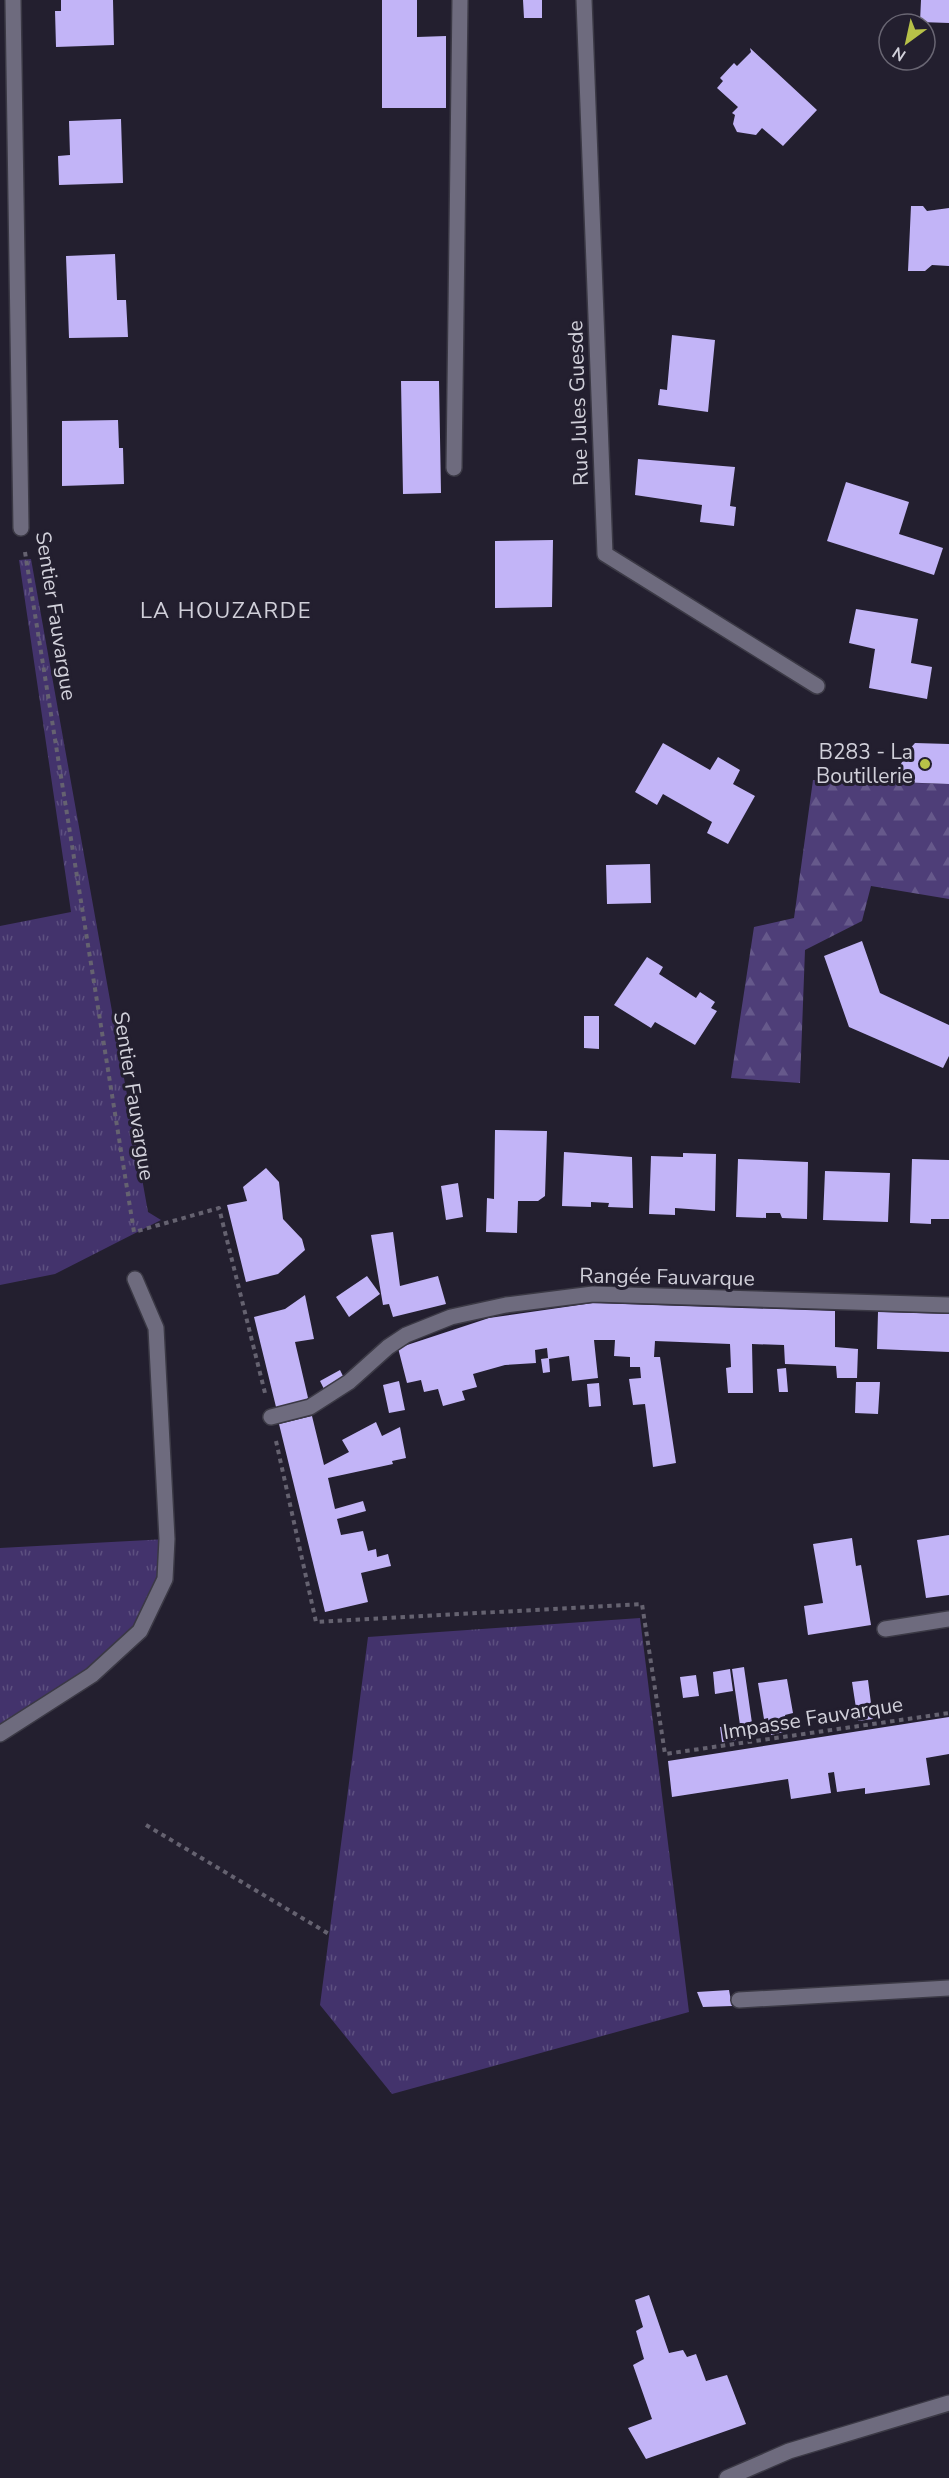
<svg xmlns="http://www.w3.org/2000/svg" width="949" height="2478" viewBox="0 0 949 2478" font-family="'Nunito Sans',sans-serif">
  <defs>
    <pattern id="grass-tufts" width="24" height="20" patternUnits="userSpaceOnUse" patternTransform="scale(1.5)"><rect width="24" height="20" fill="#43336c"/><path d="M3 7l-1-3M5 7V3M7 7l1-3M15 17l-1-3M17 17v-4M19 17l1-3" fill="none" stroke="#5d5080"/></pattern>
    <pattern id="forest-firs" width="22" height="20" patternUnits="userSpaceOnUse" patternTransform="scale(1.5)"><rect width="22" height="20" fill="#4e3e78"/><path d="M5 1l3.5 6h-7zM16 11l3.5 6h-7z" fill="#66598b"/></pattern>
  </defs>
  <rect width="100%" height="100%" fill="#231f2f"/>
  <path fill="url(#grass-tufts)" d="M31 559 148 1212 161 1220 55 1274 0 1285V926L71 912 19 560Z
    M167 1539 165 1579 140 1631 0 1734V1548Z
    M640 1618 689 2012 392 2094 320 2005 368 1637Z"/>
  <path fill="url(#forest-firs)" d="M813 780 949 784V899L871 886 862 921 805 950 800 1083 731 1078 754 927 794 918Z"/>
  <path fill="#c2b4f7" d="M61 0H113L114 45 56 47 55 11H61Z
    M382 0H417V37L446 36V108H382Z
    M523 0H542V18H524Z
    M921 0H949V23L920 22Z
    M750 48 817 110 783 146 762 128 756 135 737 132 733 124 735 115 732 113 738 107 717 88 723 81 720 78 734 63 737 66 751 52Z
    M121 119 123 183 59 185 58 156 70 155 69 121Z
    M911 206H923L927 211 949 208V266L932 265 925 271H908Z
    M115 254 117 300H126L128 337 69 338 66 256Z
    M672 335 715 340 708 412 658 405 660 389 667 390Z
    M401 381H439L441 493 403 494Z
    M118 420 119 448H123L124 484 62 486V421Z
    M638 459 735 467 730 506 736 507 734 526 700 522 702 505 635 495Z
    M846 482 909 502 899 534 943 548 934 575 827 541Z
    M553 540 552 607 495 608V541Z
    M856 609 918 619 911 663 932 667 927 699 869 688 875 649 849 643Z
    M663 743 710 770 718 757 740 770 733 784 755 796 728 844 707 833 712 822 663 794 657 805 635 792Z
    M915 743 949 744V784L895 782V776L907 752Z
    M650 864 651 903 607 904 606 865Z
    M862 941 880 993 949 1025V1056L943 1068 849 1027 824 956Z
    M647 957 663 967 659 974 696 998 700 992 715 1002 711 1008 717 1011 695 1045 655 1022 651 1028 614 1005Z
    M584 1016H599V1049L584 1048Z
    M495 1130 547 1131 545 1196 538 1201H518L517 1233 486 1232 487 1198 494 1199Z
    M564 1152 632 1157 633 1208 608 1207 609 1203 591 1202V1207L562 1206Z
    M683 1153 716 1154 715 1211 675 1208V1215L649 1214 651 1156 683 1157Z
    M738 1159 808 1162 807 1219 782 1218 780 1213H766V1218L736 1217Z
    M912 1159 949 1160V1219H931V1224L910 1223Z
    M266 1168 279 1182 283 1219 302 1239 305 1250 278 1274 246 1282 227 1205 247 1201 243 1187Z
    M825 1171 890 1173 888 1222 823 1220Z
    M458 1183 463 1217 446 1220 441 1186Z
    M393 1232 400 1286 438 1276 446 1304 393 1317 389 1304 383 1305 371 1235Z
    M367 1276 380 1294 349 1317 336 1297Z
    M305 1295 314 1339 295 1342 309 1402 277 1411 254 1317 285 1309Z
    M593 1303 835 1311V1347L858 1349 857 1378H837L836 1366 785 1364 784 1345 752 1344 753 1393H728L726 1368 731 1367 730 1344 655 1341 654 1357H660L676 1463 653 1467 645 1404 633 1405 629 1379 641 1378 640 1367H630V1357L614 1356 615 1340H594L598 1378 572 1381 569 1356 549 1359 550 1372 543 1373 541 1359 548 1358 547 1348 535 1350 536 1363 505 1365 473 1374 477 1387 462 1391 465 1400 443 1406 438 1389 424 1392 421 1380 407 1383 398 1348 489 1318Z
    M878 1312 949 1314V1352L877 1349Z
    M786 1368 788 1392H779L777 1369Z
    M340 1370 345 1380 325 1391 320 1381Z
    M399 1381 405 1410 389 1413 383 1385Z
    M856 1382H880L878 1414 855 1413Z
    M599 1383 601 1406 589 1407 587 1384Z
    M312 1416 324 1465 349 1452 342 1440 376 1422 382 1436 400 1427 406 1458 392 1461 393 1464 328 1478 335 1509 363 1501 366 1511 337 1519 341 1535 363 1531 368 1551 376 1549 377 1557 388 1554 391 1566 361 1573 368 1602 325 1612 279 1424Z
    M949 1535V1595L926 1598 917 1540Z
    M852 1538 856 1566 861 1565 871 1625 808 1635 804 1606 823 1603 813 1544Z
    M744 1667 752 1723 740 1725 732 1669Z
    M730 1669 733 1691 715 1694 713 1672Z
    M696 1675 699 1696 683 1698 680 1677Z
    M787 1679 793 1713 785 1715 788 1731 771 1735 768 1718 764 1719 758 1683Z
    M868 1680 873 1719 858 1721 852 1682Z
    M949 1717V1754L926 1758 930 1785 865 1794V1788L837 1792 834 1772 828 1773 831 1793 791 1799 788 1779 672 1797 668 1761Z
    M734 1725 736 1740 722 1742 720 1727Z
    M729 1990 732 2006 703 2007 697 1992Z
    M649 2295 669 2353 683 2350 687 2357 696 2354 706 2381 727 2375 746 2424 646 2459 628 2428 652 2419 633 2365 644 2359 636 2331 643 2327 635 2300Z"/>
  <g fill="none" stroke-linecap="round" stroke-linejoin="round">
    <g stroke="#3b3945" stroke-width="18">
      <path id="minor" d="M13 0 21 528
        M584 0 605 554 817 686
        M454 468 460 0
        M271 1417 310 1407 349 1382 388 1347 406 1335 451 1317 506 1305 593 1294 949 1305
        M885 1629 949 1619
        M0 1734 92 1675 140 1631 165 1579 167 1539 156 1328 135 1279
        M739 2000 949 1988
        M727 2478 789 2451 949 2403"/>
    </g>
    <path stroke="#656270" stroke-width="4" stroke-dasharray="4.5 4.5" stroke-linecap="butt" d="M25 552 134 1232 219 1208 265 1393
      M276 1441 316 1622 642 1604 665 1754 949 1713
      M146 1825 329 1934"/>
    <use href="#minor" stroke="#6e6b7e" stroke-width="15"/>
  </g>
  <circle fill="#b7c148" stroke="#231f2f" stroke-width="2" cx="925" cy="764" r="6"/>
  <g text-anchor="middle" stroke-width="6" stroke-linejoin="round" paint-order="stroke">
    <g font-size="21" fill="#d1d0da" stroke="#231f2f">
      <text transform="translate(578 403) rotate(-92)" y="7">Rue Jules Guesde</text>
      <text transform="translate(56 616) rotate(81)" y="7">Sentier Fauvargue</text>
      <text transform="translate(134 1096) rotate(81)" y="7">Sentier Fauvargue</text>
      <text transform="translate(667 1277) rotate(1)" y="7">Rangée Fauvarque</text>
      <text transform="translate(813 1718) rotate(-9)" y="7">Impasse Fauvarque</text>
    </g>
    <g font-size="21" fill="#d1d0da" stroke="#231f2f" text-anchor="end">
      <text x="913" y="759">B283 - La<tspan x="913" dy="24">Boutillerie</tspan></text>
    </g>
    <g font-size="22" letter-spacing="1.5" fill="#d1d0da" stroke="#231f2f">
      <text x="226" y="618">LA HOUZARDE</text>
    </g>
  </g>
  <g transform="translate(907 42) rotate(213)"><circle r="28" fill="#231f2f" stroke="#696673" stroke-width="1.5"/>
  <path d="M0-4.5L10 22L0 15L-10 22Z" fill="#b7c148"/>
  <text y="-9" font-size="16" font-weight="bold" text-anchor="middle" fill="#d1d0da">N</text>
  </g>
</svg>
